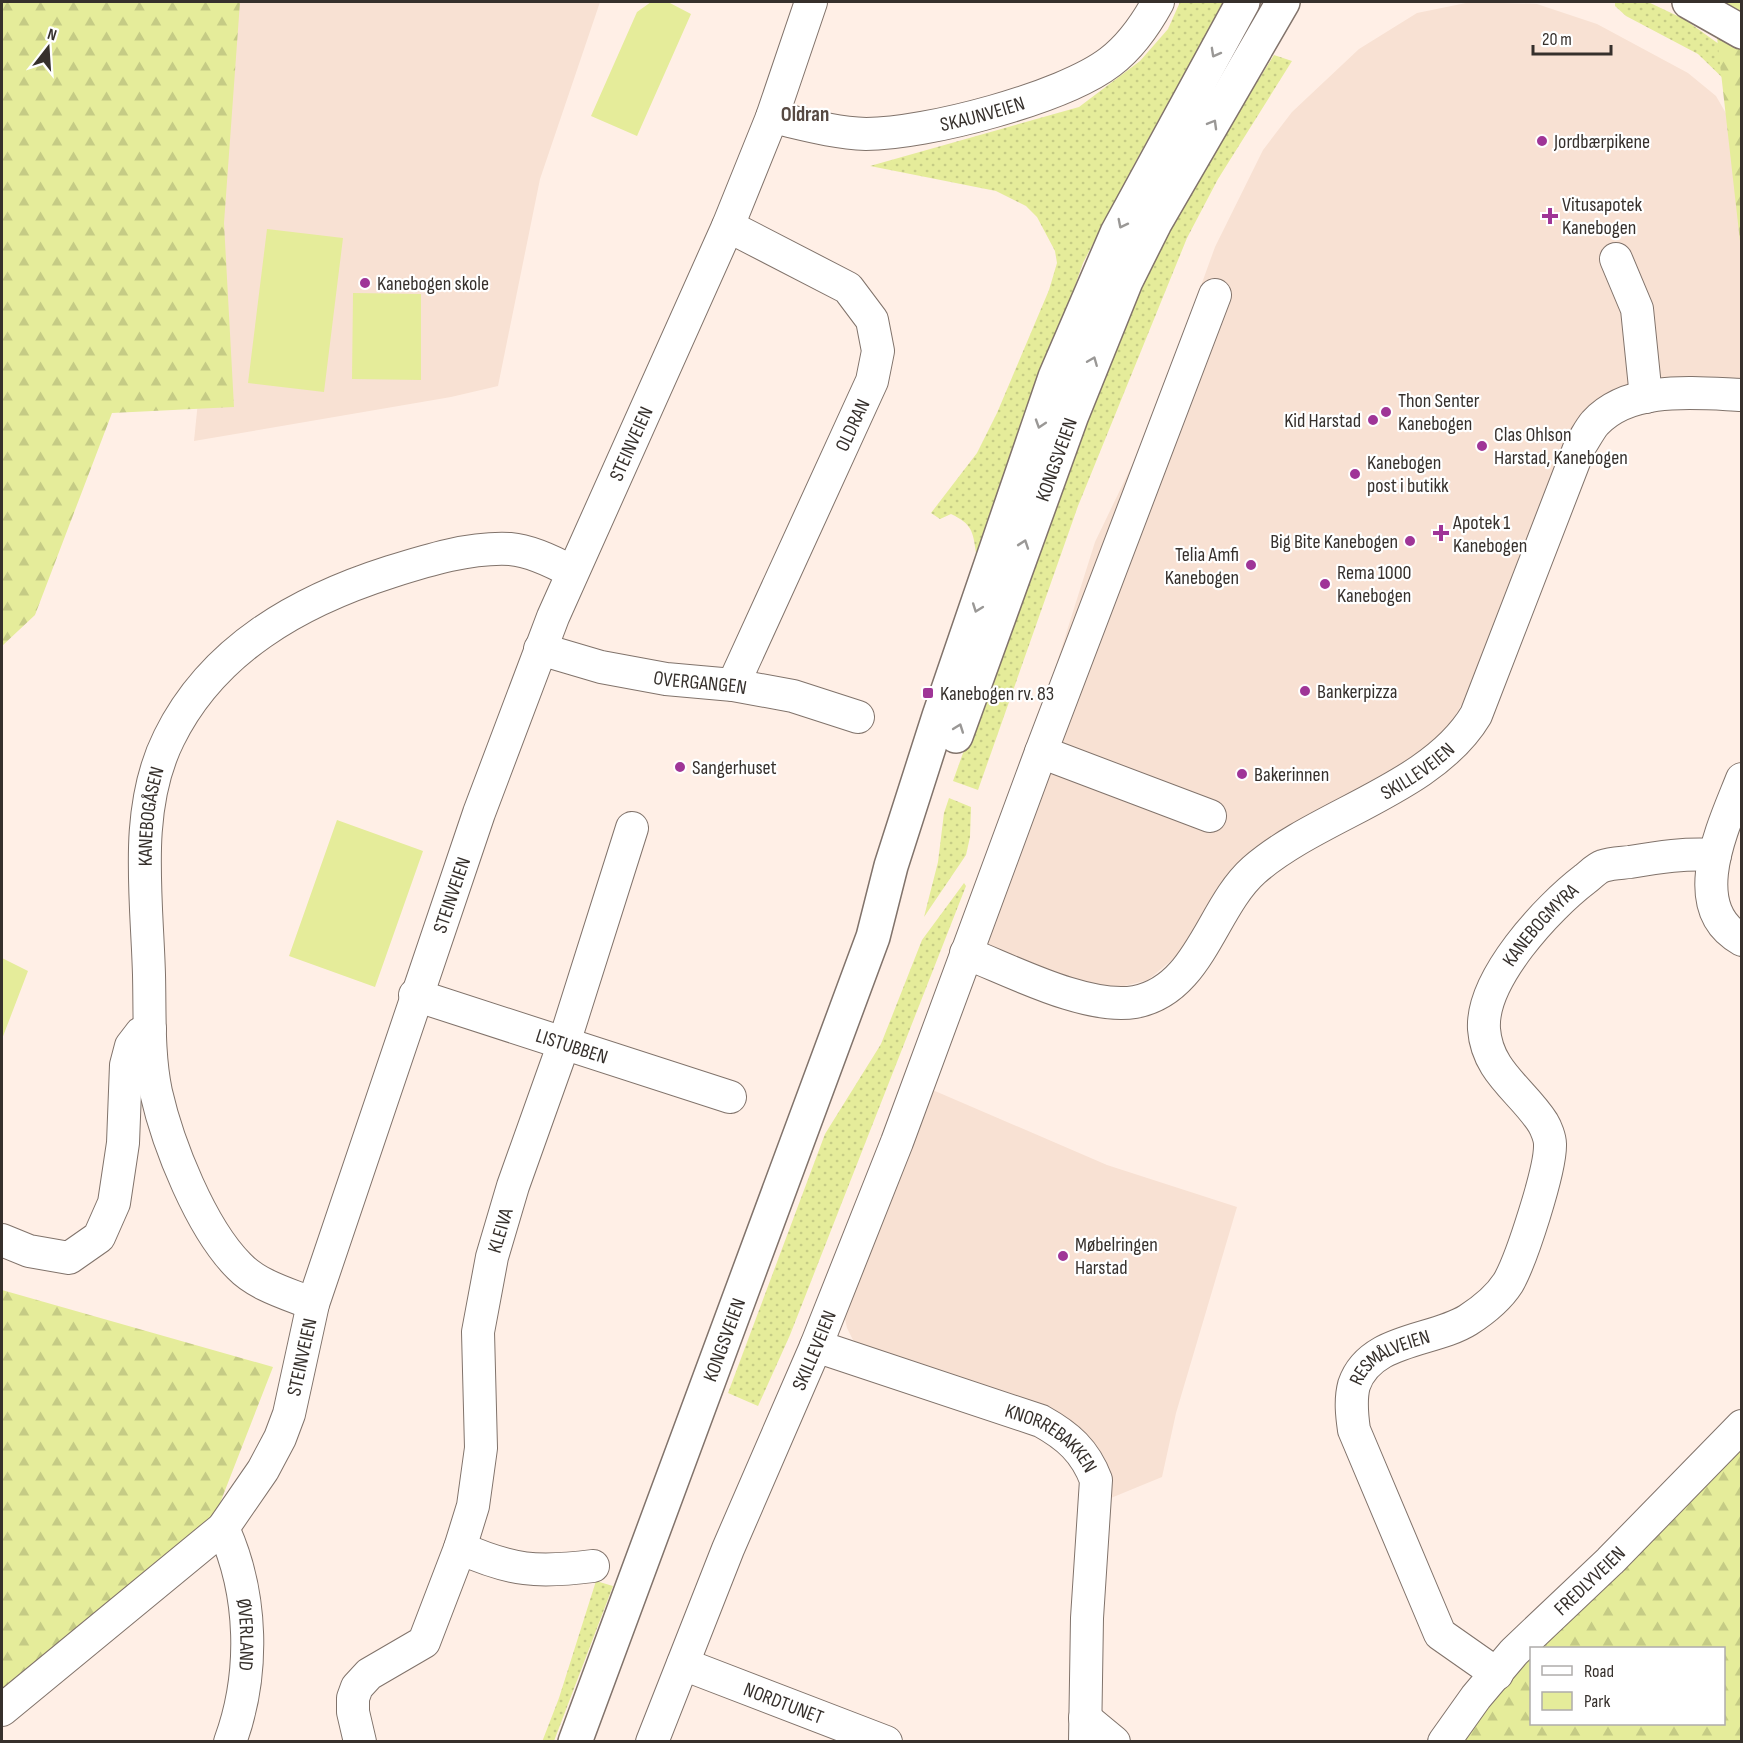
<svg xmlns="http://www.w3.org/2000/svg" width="1743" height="1743" viewBox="0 0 1743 1743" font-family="'Sofia Sans Condensed',sans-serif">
  <defs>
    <pattern id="grass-dots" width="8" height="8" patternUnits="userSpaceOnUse" patternTransform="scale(1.5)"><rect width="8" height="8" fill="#e5ec9a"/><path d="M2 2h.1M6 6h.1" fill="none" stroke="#c5cb85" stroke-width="1.8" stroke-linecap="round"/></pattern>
    <pattern id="forest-firs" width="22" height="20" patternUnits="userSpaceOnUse" patternTransform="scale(1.5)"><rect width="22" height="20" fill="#e5ec9a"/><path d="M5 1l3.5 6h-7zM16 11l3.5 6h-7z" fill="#c5cb85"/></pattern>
  </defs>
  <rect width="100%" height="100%" fill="#ffefe6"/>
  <path fill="#f8e1d3" d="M233 2H600L540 179 498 386 451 397 194 441 221 175Z
    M1471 2 1537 4 1597 24 1688 73 1716 96 1739 136 1741 147V382L1580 418 1563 444 1467 695 1451 723 1423 752 1353 791 1242 859 1225 878 1180 953 1148 980 1120 987 1091 986 960 936 1047 694 1095 542 1148 432 1215 247 1263 150 1292 112 1359 49 1417 13Z
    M928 1088 1107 1165 1237 1207 1176 1413 1162 1477 1106 1500 1107 1470 1103 1455 1090 1437 1060 1415 862 1347 853 1340 847 1328 844 1314Z"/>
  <path fill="url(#grass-dots)" d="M1180 2H1224L1136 161 1083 263 981 554 976 553C973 531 972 524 951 514L940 519 931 513 977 453 997 413 1049 290 1057 263 1055 251 1037 217 1026 206 996 191 870 166 1079 107 1140 61 1168 29Z
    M1615 2H1648L1684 19 1730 52V85L1698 54 1626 16 1615 6Z
    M1274 55 1292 61 1218 179 1187 238 1078 506 978 790 953 781 1054 499 1137 285 1199 175Z
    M949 798 971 807 970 837 966 855 924 917 938 862 944 813Z
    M964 883 966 886 790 1335 758 1406 728 1393 825 1134 881 1044 922 940Z
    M596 1581 613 1586 554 1741 542 1742 559 1698Z"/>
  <path fill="url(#forest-firs)" fill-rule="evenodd" d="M2 2H240L224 223 234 407 112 413 35 615 2 646Z
    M1713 2H1741V250Z
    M2 1290 273 1367 194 1570 2 1715Z
    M1741 1424V1741L1437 1742ZM1532 1648H1724V1724H1532Z"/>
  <path fill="#e5ec9a" d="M651 2H668L691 14 637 136 591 116 637 12Z
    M267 229 343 238 324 392 248 383Z
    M353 293 421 294V380L352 379Z
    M337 820 423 851 375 987 289 956Z
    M2 958 28 971 2 1039Z"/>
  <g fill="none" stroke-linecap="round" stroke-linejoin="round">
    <g stroke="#81736b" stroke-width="34">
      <g id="minor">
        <path id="s1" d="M772 117C803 124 834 133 866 134 926 134 1063 98 1110 62 1131 46 1146 24 1158 2"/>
        <path d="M728 226 848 288 872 320 878 351 872 381 733 685"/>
        <path d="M1616 259 1637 309 1646 397"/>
        <path id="s2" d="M540 649 601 667 666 679 733 685 793 696 858 717"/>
        <path d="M1742 779C1724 825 1683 907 1742 940"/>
        <path d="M1210 816 1041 752 1215 295"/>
        <path id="s3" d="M966 953C1012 971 1086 1010 1135 1002 1200 990 1211 908 1254 870 1318 814 1432 789 1476 715L1580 446C1585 439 1589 430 1595 423 1630 385 1695 393 1742 395"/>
        <path id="s4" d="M415 995 730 1097"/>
        <path d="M2 1240 29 1251 69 1258 99 1237 114 1203 123 1143 126 1065 131 1046 141 1033 150 1029"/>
        <path id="s5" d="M313 1304C289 1294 258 1286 239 1266 201 1228 168 1145 156 1092 148 1054 150 1013 149 975 147 897 133 810 169 738 213 649 299 601 390 572 428 560 470 547 510 549 532 551 554 562 572 572"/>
        <path id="s6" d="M816 1346 1041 1421C1068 1436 1085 1451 1096 1480L1087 1618 1085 1742"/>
        <path id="s7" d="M223 1528C253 1594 255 1674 230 1742"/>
        <path d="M460 1548C512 1571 537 1573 593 1566"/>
        <path id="s8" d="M683 1664 886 1742"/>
        <path id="s9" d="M1497 1674 1440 1634 1354 1430C1352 1416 1350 1400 1354 1385 1370 1338 1433 1342 1468 1320 1482 1311 1499 1297 1508 1283 1521 1261 1551 1169 1550 1144 1550 1138 1546 1128 1543 1123 1522 1090 1487 1072 1484 1029 1481 979 1547 908 1585 879 1590 875 1597 868 1603 866 1611 863 1622 863 1630 862 1659 857 1686 853 1715 855"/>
        <path id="s10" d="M2 1710 223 1528 263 1470 280 1438 289 1414 313 1304 479 813 553 617 728 226 772 117 811 2"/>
        <path d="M1085 1718 1114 1742"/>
        <path id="s11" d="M360 1742 353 1712V1698L357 1687 369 1674 424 1642 460 1548 473 1506 481 1448 478 1332 492 1257 513 1186 564 1043 632 828"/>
        <path id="s12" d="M652 1742 728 1549 816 1346 897 1142 1041 752"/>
        <path id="s13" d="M1444 1742 1476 1697 1514 1652 1610 1561 1742 1426"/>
      </g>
    </g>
    <g stroke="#81736b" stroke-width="36">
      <path id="major" d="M1689 2 1742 32"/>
    </g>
    <g stroke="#81736b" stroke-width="36">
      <g id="highway">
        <path id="s14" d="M956 736 1072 415 1126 281 1155 223 1283 2"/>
        <path id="s15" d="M575 1742 873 937 891 866 939 716 1055 377 1117 233 1243 2"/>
      </g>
    </g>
    <use href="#minor" stroke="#fff" stroke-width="32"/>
    <use href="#major" stroke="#fff" stroke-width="33"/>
    <use href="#highway" stroke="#fff" stroke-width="33"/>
  </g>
  <defs><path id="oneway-chevron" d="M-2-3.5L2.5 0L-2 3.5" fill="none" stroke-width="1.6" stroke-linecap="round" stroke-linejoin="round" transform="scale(1.5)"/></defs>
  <g stroke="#9a9896">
    <use href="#oneway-chevron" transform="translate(1215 53) rotate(119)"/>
    <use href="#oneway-chevron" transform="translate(1213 124) rotate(-60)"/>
    <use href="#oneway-chevron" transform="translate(1122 224) rotate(117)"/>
    <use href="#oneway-chevron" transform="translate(1093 361) rotate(-68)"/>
    <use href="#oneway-chevron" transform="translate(1040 424) rotate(108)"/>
    <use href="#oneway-chevron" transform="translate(1024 544) rotate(-71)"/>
    <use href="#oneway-chevron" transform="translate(977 608) rotate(110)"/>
    <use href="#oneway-chevron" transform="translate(959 728) rotate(-70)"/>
  </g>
  <g fill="#9f3597" stroke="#fff" stroke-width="2">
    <circle cx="1542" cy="141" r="6"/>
    <path d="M1547 207h6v6h6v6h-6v6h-6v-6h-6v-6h6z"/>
    <circle cx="365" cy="283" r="6"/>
    <circle cx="1386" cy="412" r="6"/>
    <circle cx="1373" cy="420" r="6"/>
    <circle cx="1482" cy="446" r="6"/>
    <circle cx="1355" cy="474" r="6"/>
    <path d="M1438 524h6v6h6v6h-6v6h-6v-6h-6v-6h6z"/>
    <circle cx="1410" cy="541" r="6"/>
    <circle cx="1251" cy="565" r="6"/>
    <circle cx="1325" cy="584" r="6"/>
    <circle cx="1305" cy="691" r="6"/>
    <rect x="922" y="687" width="12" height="12" rx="3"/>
    <circle cx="680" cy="767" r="6"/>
    <circle cx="1242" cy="774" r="6"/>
    <circle cx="1063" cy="1256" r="6"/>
  </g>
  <g text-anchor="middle" stroke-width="4.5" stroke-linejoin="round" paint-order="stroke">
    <g font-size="20" fill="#36302c" stroke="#fff">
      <text dy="7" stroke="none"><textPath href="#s1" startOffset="214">SKAUNVEIEN</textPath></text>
      <text transform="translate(852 425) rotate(-65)" y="7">OLDRAN</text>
      <text dy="7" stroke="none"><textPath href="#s10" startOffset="1449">STEINVEIEN</textPath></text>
      <text dy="7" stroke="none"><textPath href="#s14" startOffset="294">KONGSVEIEN</textPath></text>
      <text dy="7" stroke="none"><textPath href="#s2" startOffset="164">OVERGANGEN</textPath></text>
      <text dy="7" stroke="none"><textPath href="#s3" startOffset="552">SKILLEVEIEN</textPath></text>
      <text dy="7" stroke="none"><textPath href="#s5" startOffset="555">KANEBOGÅSEN</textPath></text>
      <text dy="7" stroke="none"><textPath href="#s10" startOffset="963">STEINVEIEN</textPath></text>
      <text dy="7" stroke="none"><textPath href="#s9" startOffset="930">KANEBOGMYRA</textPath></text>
      <text dy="7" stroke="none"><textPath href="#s4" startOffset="165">LISTUBBEN</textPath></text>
      <text dy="7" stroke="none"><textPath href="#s11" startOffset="561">KLEIVA</textPath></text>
      <text dy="7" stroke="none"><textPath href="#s15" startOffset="429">KONGSVEIEN</textPath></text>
      <text dy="7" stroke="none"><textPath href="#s12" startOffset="424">SKILLEVEIEN</textPath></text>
      <text dy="7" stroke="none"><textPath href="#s10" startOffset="477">STEINVEIEN</textPath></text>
      <text dy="7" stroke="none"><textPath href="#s9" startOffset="384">RESMÅLVEIEN</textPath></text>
      <text dy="7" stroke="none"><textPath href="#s6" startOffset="255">KNORREBAKKEN</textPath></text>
      <text dy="7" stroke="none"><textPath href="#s13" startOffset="218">FREDLYVEIEN</textPath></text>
      <text dy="7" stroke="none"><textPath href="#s7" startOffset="110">ØVERLAND</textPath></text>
      <text dy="7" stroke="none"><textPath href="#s8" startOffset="108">NORDTUNET</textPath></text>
    </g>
    <g font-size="20" fill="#36302c" stroke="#fff" text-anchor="start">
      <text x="1554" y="148">Jordbærpikene</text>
      <text x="1562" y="211">Vitusapotek<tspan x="1562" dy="23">Kanebogen</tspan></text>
      <text x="377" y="290">Kanebogen skole</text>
      <text x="1398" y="407">Thon Senter<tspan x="1398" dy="23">Kanebogen</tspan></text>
      <text x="1361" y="427" text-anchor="end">Kid Harstad</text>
      <text x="1494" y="441">Clas Ohlson<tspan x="1494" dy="23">Harstad, Kanebogen</tspan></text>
      <text x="1367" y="469">Kanebogen<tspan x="1367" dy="23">post i butikk</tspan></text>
      <text x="1453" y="529">Apotek 1<tspan x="1453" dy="23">Kanebogen</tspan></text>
      <text x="1398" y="548" text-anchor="end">Big Bite Kanebogen</text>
      <text x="1239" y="561" text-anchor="end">Telia Amfi<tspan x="1239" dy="23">Kanebogen</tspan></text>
      <text x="1337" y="579">Rema 1000<tspan x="1337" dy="23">Kanebogen</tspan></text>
      <text x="1317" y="698">Bankerpizza</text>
      <text x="940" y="700">Kanebogen rv. 83</text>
      <text x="692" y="774">Sangerhuset</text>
      <text x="1254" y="781">Bakerinnen</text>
      <text x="1075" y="1251">Møbelringen<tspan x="1075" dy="23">Harstad</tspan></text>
    </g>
    <g font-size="21" font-weight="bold" fill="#564942" stroke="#fff">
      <text x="805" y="121">Oldran</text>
    </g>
  </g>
  <rect width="1743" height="1743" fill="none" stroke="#36302c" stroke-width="6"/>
  <rect x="1530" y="1647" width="195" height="78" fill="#ffffff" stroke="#afacab" stroke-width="1.5"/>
  <rect x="1542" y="1666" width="30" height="9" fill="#ffffff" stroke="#afacab" stroke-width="1.5"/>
  <text x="1584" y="1677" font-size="18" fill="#36302c">Road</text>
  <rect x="1542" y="1692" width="30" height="18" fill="#e5ec9a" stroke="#afacab" stroke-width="1.5"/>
  <text x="1584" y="1707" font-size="18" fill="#36302c">Park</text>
  <g transform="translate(48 48) rotate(17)" stroke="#ffffff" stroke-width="4.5" paint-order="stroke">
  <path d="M0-4.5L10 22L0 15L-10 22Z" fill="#36302c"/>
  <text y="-9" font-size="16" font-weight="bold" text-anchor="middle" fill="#36302c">N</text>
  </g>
  <path d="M1533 45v9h78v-9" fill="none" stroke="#36302c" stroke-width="3"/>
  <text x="1542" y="45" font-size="18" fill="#36302c" stroke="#ffffff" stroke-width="4.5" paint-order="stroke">20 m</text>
</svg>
